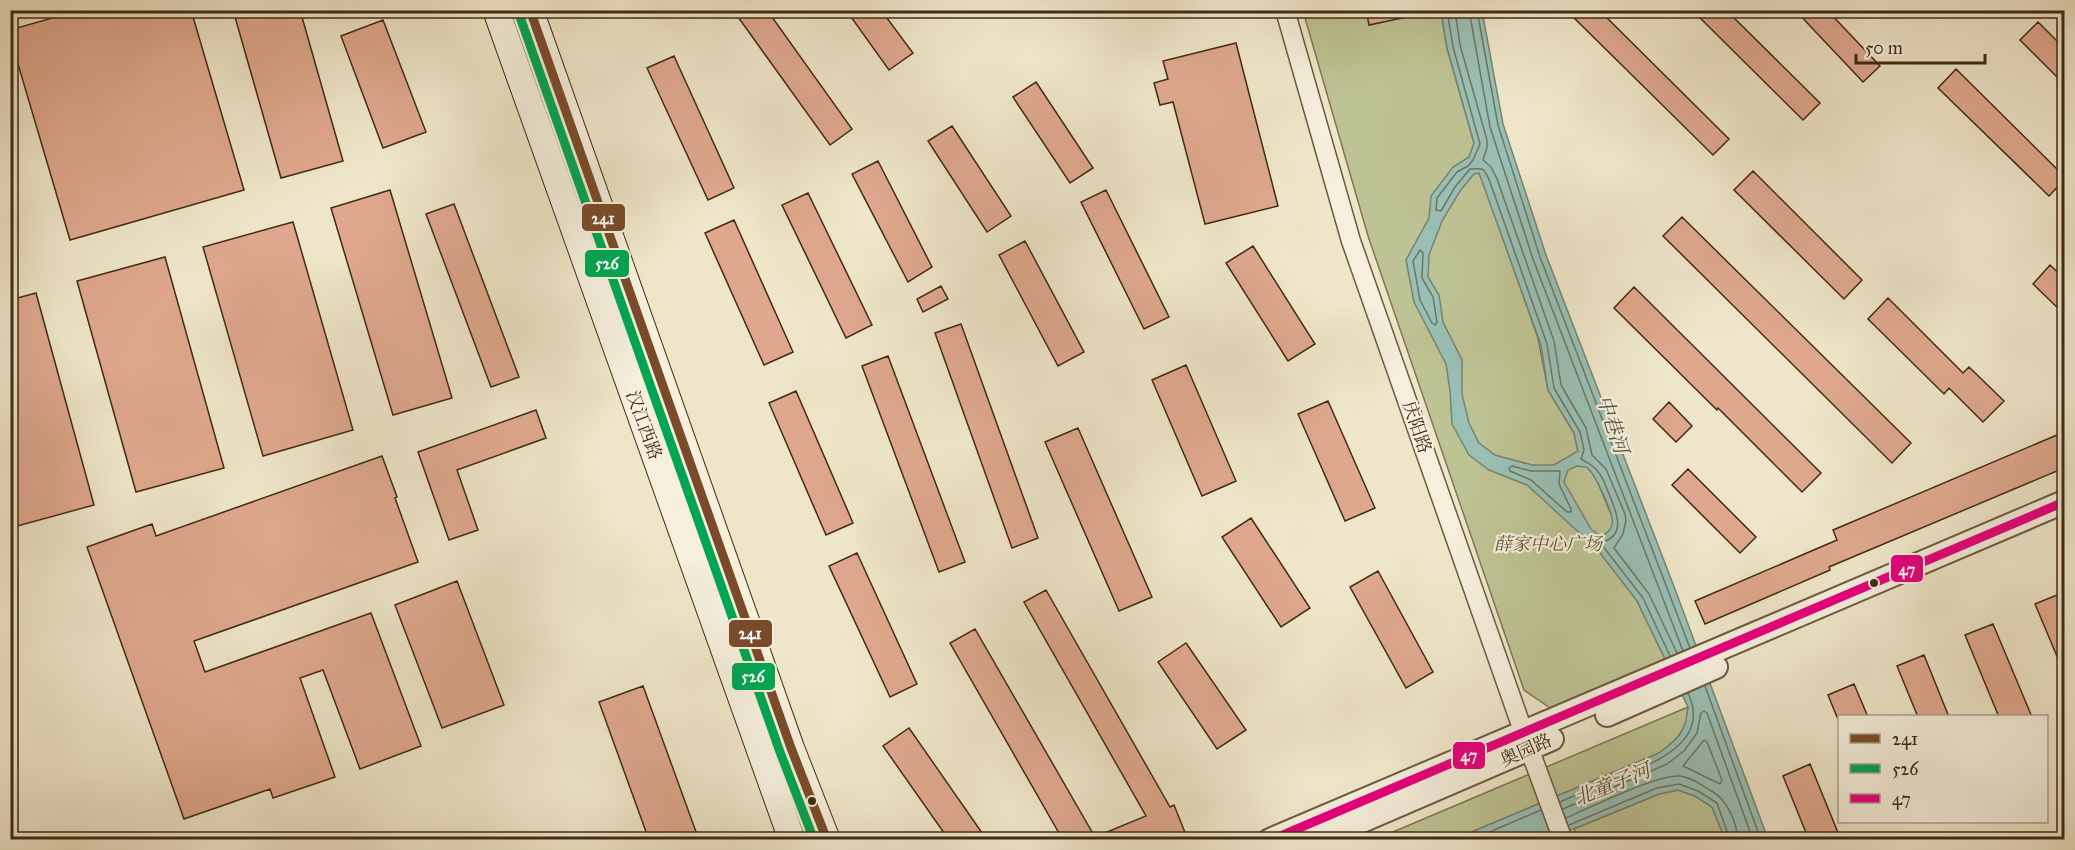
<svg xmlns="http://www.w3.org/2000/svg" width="2075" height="850" viewBox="0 0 2075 850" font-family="'IM FELL Great Primer','Noto Serif SC',serif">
  <rect width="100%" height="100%" fill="#efe6c9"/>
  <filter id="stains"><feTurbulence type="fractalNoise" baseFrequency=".00333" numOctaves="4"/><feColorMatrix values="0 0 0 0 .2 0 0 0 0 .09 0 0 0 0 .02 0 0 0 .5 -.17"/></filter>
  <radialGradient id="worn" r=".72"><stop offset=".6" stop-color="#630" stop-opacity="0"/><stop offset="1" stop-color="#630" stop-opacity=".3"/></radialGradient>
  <path fill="#bec393" stroke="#807752" stroke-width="1.5" d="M1303 11H1441L1447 48 1474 143 1480 173 1538 338 1548 390 1574 433 1578 451 1595 476 1613 519 1637 601 1668 665 1556 712 1524 690 1368 236Z
    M1688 707 1686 725 1674 742 1659 753 1572 790 1455 839 1374 840Z
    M1678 790 1695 796 1712 807 1725 839H1578L1574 829 1659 794Z"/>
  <path fill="#9ac0b5" stroke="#768474" stroke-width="1.5" fill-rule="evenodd" d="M1441 11H1482L1503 124 1546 255 1673 584 1768 839H1725L1712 807 1695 796 1678 790 1659 794 1549 839H1455L1659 753C1679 738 1686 732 1688 707L1637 601 1597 549 1527 485 1489 470 1469 455 1452 424 1450 391 1446 364 1414 302 1406 260 1429 218 1431 196 1453 167 1469 157 1474 143 1447 48ZM1479 173 1541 345 1548 390 1574 433 1578 451 1554 465H1532L1495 455 1479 443 1469 423 1462 394V360L1443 322 1439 295 1428 277 1429 255 1442 221 1460 191 1474 174ZM1577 466C1580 467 1583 466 1586 467 1595 472 1610 508 1612 518 1614 526 1609 533 1601 536L1591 529 1564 482 1568 470Z"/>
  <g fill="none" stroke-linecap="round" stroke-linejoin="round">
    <path stroke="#6e7664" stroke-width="1.5" d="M1447 10 1453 47 1480 144 1473 160 1468 166 1457 172 1437 198 1436 210 1441 211 1455 187 1470 169C1485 168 1484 168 1490 182L1547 344 1554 388 1580 432 1584 450 1581 459C1588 463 1594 465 1599 473 1604 479 1606 487 1609 494 1616 511 1627 534 1603 542L1602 545 1643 598 1670 656
      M1455 10 1460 45 1487 140V147L1483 160 1491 167 1497 179 1554 341 1561 385 1586 428 1592 455 1606 469 1625 514 1626 520 1623 534 1614 548 1649 594 1677 653
      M1469 10 1490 127 1533 259 1683 651
      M1477 10 1498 125 1540 257 1690 648
      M1420 250 1423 253 1422 278 1433 297 1437 322 1435 325 1432 323 1420 300 1413 261Z
      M1512 466 1531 471H1560L1559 484 1571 509V512H1567L1531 480 1510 471 1509 468Z
      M1705 686 1761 840
      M1704 740 1707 742 1722 780 1720 784 1683 766Z
      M1560 802C1580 793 1600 785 1620 777 1655 762 1711 742 1688 693
      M1563 809 1667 764 1684 751 1697 733 1701 713 1704 711 1707 713 1753 840
      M1566 818C1589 808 1658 774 1679 776 1691 777 1703 786 1713 792 1727 800 1737 823 1738 840
      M1569 825 1657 788 1679 784 1698 791 1717 803 1730 840
      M1471 840 1541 810"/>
  </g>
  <path fill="#dfa88e" stroke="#412b12" stroke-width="1.5" d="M80 10H191L244 190 70 240 10 37V30Z
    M233 10H300L343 161 281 178Z
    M733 10H767L852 129 830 145Z
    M846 10H881L913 53 889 70Z
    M1366 10H1406L1407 17 1369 25Z
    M1566 10H1599L1729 139 1713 155Z
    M1692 10H1726L1820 103 1803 120Z
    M1795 10H1827L1880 66 1863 82Z
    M383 20 426 132 383 148 341 36Z
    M2038 22 2064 48V84L2020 40Z
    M1236 43 1278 206 1205 224 1173 102 1160 105 1154 83 1168 79 1163 61Z
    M674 56 734 188 708 200 647 68Z
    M1956 69 2064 176V180L2049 196 1938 88Z
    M1036 82 1093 168 1070 183 1013 97Z
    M952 126 1011 216 987 232 928 141Z
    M878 161 932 267 908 282 852 174Z
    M1753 171 1862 280 1844 299 1734 190Z
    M390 190 452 398 393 415 331 208Z
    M1106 190 1169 317 1144 329 1081 202Z
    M808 193 872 325 846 338 782 205Z
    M454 204 519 377 491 387 426 214Z
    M1682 217 1911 443 1892 463 1663 236Z
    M734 220 793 352 764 365 705 233Z
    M293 222 353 430 263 456 203 247Z
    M1025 241 1084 352 1058 366 999 255Z
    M1253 246 1315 344 1288 361 1226 263Z
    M165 257 224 468 136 492 77 281Z
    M2050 265 2064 278V314L2033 284Z
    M941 286 948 299 923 312 917 299Z
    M1634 287 1821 473 1802 492 1718 408 1717 410 1614 308Z
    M36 293 94 505 10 528V300Z
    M1888 298 1963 373 1969 367 2004 401 1983 422 1949 388 1944 394 1868 319Z
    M961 324 1038 538 1012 548 935 333Z
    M888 356 965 562 939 572 862 366Z
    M1186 365 1236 481 1202 496 1152 380Z
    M796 391 853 523 826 535 769 403Z
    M1328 401 1375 508 1345 521 1298 414Z
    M1669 402 1692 426 1676 442 1653 419Z
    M536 410 546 438 457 470 478 530 449 540 418 452Z
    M1078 428 1152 597 1119 611 1045 442Z
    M2064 432V468L1829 567 1830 570 1705 624 1695 601 1837 540 1833 530Z
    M382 456 397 497 395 498 418 562 194 641 205 672 371 613 421 746 360 769 323 670 300 678 335 777 273 798 270 789 184 819 87 547 152 524 156 536Z
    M1688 469 1756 537 1740 553 1672 485Z
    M1251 518 1310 608 1281 627 1222 537Z
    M857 553 917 684 890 697 829 566Z
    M1378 571 1433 672 1406 688 1350 587Z
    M457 581 504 705 442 728 395 605Z
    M1046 590 1170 807 1174 805 1188 840H1063L950 643 975 629 1095 837 1146 816 1024 602Z
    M2064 592V673L2035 604Z
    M1993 624 2032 717H1999L1965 635Z
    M1186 643 1246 730 1217 749 1158 662Z
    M1924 655 1949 717H1918L1897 666Z
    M1854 684 1868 717H1837L1828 695Z
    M643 686 699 840H649L599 702Z
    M909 728 987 840H949L883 746Z
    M1810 764 1841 840H1809L1783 776Z"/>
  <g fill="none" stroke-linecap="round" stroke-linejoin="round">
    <g stroke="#6c5a40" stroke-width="21">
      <path id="minor" d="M1285 10 1351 241 1529 748 1563 840"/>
    </g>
    <g stroke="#6c5a40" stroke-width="26">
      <path id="tertiary" d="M1607 715 1716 667
        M1270 840C1536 729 1799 614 2064 502
        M1318 840 1552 739"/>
    </g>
    <g stroke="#412b12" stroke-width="28">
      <path id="secondary" d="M496 10 792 840
        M530 10 791 748 827 840"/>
    </g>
    <use href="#minor" stroke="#f5efdc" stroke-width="18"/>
    <use href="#tertiary" stroke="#f5efdc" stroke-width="22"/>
    <use href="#secondary" stroke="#f5efdc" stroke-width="26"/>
    <g stroke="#f5efdc" stroke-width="14">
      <path id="bus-1" d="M530 10 791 748 827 840"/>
    </g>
    <g stroke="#f5efdc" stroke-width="14">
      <path id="bus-2" d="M519 14 780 752 814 840"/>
    </g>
    <g stroke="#f5efdc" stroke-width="14">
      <path id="bus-3" d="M1271 840 2064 502"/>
    </g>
    <use href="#bus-1" stroke="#7a4b2a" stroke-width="9"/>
    <use href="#bus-2" stroke="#00a651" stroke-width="9"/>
    <use href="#bus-3" stroke="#e5007d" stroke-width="9"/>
  </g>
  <g fill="#412b12" stroke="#f5efdc" stroke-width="2">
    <circle cx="1874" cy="583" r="5"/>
    <circle cx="812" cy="801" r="5"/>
  </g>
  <g text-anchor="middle" stroke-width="4.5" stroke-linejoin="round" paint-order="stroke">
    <g font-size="18" fill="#412b12" stroke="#f5efdc">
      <text transform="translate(644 425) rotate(70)" y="6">汉江西路</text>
      <text transform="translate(1417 427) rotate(71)" y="6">庆阳路</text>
      <text transform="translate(1526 750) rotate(-24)" y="6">奥园路</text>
    </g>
    <g font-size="18" font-style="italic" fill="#605132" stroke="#f5efdc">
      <text x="1548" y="550">薛家中心广场</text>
    </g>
    <g font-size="20" font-style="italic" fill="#57503b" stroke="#f5efdc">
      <text transform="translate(1613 424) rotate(72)" y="7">中巷河</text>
      <text transform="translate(1612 784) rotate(-22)" y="7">北童子河</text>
    </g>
  </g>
  <g stroke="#f5efdc" stroke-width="2">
    <rect x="581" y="203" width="45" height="29" rx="6" fill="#7a4b2a"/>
    <rect x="584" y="249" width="46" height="29" rx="6" fill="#00a651"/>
    <rect x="1890" y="554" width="34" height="29" rx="6" fill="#e5007d"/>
    <rect x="728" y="619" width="45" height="29" rx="6" fill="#7a4b2a"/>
    <rect x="731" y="662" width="45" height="29" rx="6" fill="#00a651"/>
    <rect x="1452" y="741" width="34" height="29" rx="6" fill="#e5007d"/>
  </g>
  <g font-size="16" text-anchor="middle" font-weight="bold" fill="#fff">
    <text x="603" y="224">241</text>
    <text x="607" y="269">526</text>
    <text x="1907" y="575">47</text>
    <text x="750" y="639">241</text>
    <text x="753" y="682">526</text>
    <text x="1469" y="761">47</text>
  </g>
  <rect width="2075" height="850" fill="none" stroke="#efe6c9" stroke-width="36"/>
  <rect x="12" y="12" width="2051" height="826" fill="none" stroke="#412b12" stroke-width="3"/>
  <rect x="18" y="18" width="2039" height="814" fill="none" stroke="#412b12" stroke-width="1.5"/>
  <rect x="1838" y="715" width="210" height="108" fill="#f5efdc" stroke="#ada18b" stroke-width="1.5"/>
  <rect x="1850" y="734" width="30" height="9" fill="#7a4b2a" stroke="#ada18b" stroke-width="1.5"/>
  <text x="1892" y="745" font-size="18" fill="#412b12">241</text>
  <rect x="1850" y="764" width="30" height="9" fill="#00a651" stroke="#ada18b" stroke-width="1.5"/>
  <text x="1892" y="775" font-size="18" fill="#412b12">526</text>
  <rect x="1850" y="794" width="30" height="9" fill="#e5007d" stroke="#ada18b" stroke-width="1.5"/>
  <text x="1892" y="805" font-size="18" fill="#412b12">47</text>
  <path d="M1856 54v9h129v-9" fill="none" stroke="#412b12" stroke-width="3"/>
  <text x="1865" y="54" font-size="18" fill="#412b12" stroke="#f5efdc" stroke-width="4.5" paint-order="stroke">50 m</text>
  <rect width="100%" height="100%" filter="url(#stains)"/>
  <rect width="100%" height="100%" fill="url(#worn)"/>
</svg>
